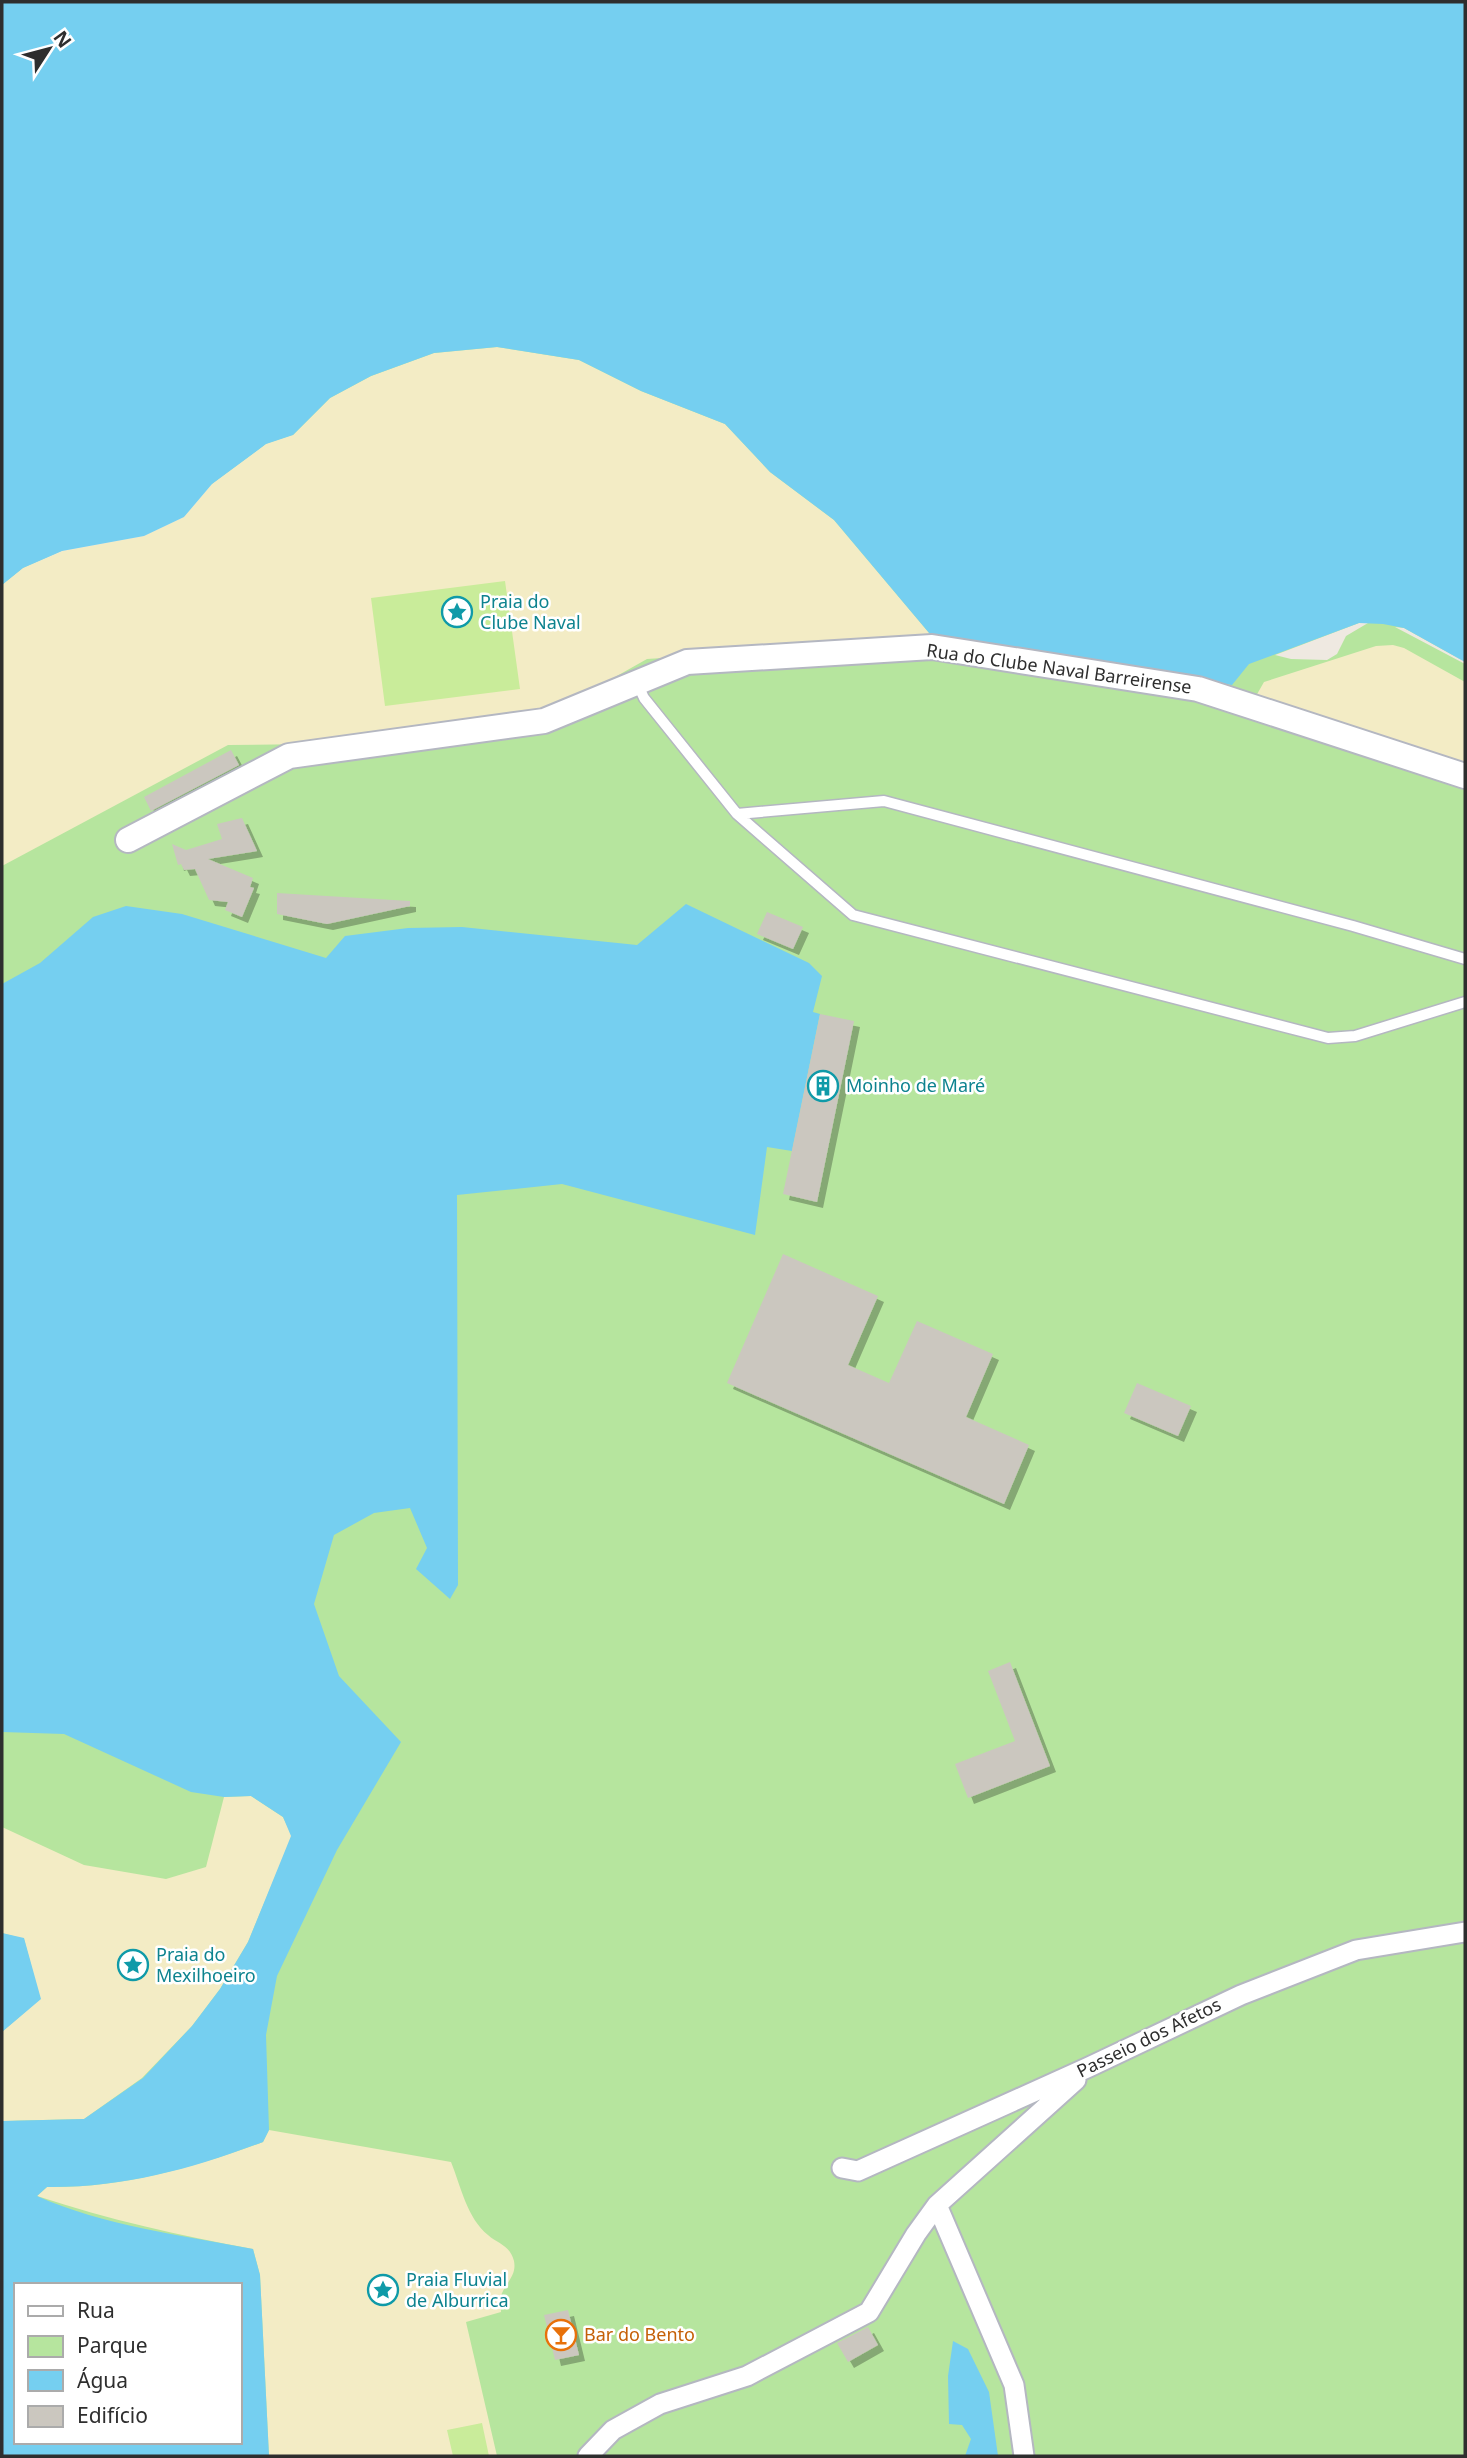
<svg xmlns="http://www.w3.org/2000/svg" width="1467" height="2458" viewBox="0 0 1467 2458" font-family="'Noto Sans',sans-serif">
  <defs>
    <filter id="shadow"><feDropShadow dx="6" dy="6" stdDeviation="0" flood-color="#0004"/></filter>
  </defs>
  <rect width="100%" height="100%" fill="#efe9e1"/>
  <path fill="#b6e59e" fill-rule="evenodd" d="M790 234 1465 662 1404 628 1395 627 1465 664V2456H299L268 2294 269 2456H2V2121L31 2119 25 2013 2 2032V773L293 435 266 444 212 484 23 568 2 585V310ZM1359 623H1368L1346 636 1337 654 1327 660 1291 659 1275 655ZM16 2285H240V2442H16Z"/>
  <path fill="#f3ecc5" d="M497 347 579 360 641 391 725 424 770 472 834 520 935 640 647 659 553 712 313 744 228 745 2 866V585L23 568 63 551 144 536 184 517 212 484 266 444 293 435 330 398 371 376 434 353Z
    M1393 645 1404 648 1465 682V766L1256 696 1264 682 1376 646Z
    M251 1796 283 1817 292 1836 248 1942 220 1989 192 2026 142 2078 84 2119 2 2121V2032L40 1999 24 1939 2 1933V1827L84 1865 166 1879 206 1867 224 1797Z
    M269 2130 451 2162C461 2187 467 2218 488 2235 498 2244 510 2245 514 2261 517 2276 505 2283 501 2296 500 2301 501 2308 501 2312L466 2322 497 2456H269L260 2275 253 2249C178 2235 110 2220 37 2196L47 2187C123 2188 192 2168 263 2142Z"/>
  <path fill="#c9ec9a" d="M505 581 520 689 385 706 371 598Z
    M482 2423 489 2456H453L447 2430Z"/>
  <path fill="#75cff0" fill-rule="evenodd" d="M2 2H1465V662L1404 628 1383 624 1359 623 1249 664 1232 685 998 647 935 640 834 520 770 472 725 424 641 391 579 360 497 347 434 353 371 376 330 398 293 435 266 444 212 484 184 517 144 536 62 551 23 568 2 585Z
    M686 904 809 963 822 976 813 1012 820 1014 792 1151 767 1147 755 1235 562 1184 457 1195 458 1585 450 1599 416 1569 427 1548 410 1508 374 1513 334 1535 314 1604 339 1676 401 1742 337 1850 277 1976 266 2035 269 2130 263 2142C191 2169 124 2188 47 2187L37 2196C104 2226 181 2235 253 2249L260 2275 269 2456H2V2121L84 2119 143 2078 192 2026 220 1989 248 1942 291 1836 283 1817 251 1796 224 1797 191 1792 64 1734 2 1732V984L40 963 93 917 126 906 182 914 326 958 345 936 408 928 462 927 637 945ZM16 2285H240V2442H16Z
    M2 1933 24 1938 41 1999 2 2032Z
    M953 2341 968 2349 989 2392 998 2456H965L971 2439 962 2425 949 2424 948 2376Z"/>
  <path fill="#cbc7bf" filter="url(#shadow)" d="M231 750 239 765 151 811 144 797Z
    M242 818 257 851 208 859 253 878 250 887 254 888 242 917 225 910 228 902 209 900 195 869 184 870 181 864 178 865 172 844 186 850 222 839 217 824Z
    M277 893 410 901V906L327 924 277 914Z
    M767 912 803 927 793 949 757 934Z
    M820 1014 854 1021 817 1202 783 1194Z
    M783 1254 878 1296 848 1365 889 1383 917 1321 993 1354 966 1417 1029 1445 1004 1504 727 1383Z
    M1137 1383 1191 1406 1178 1436 1124 1413Z
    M1010 1662 1050 1766 968 1798 955 1764 1015 1741 988 1671Z
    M568 2310 579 2355 555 2360 544 2315Z
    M868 2327 878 2345 848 2362 837 2343Z"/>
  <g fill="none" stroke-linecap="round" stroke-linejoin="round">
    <g stroke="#b4b7c1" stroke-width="13">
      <path id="service" d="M637 683 644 698 737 814 853 915 1328 1038 1355 1036 1465 1002
        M737 814 884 801 1353 926 1465 959"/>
    </g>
    <g stroke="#b4b7c1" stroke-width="23">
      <path id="minor" d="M842 2168 858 2171 1089 2067 1241 1995 1356 1950 1465 1932
        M937 2205 1014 2385 1024 2456
        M588 2456 613 2430 660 2404 747 2376 869 2312 916 2234 937 2205 1076 2080"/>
    </g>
    <g stroke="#b4b7c1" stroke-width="28">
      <path id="tertiary" d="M128 840 289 756 544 721 687 662 932 647 1198 689 1465 776"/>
    </g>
    <use href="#service" stroke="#fff" stroke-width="10"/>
    <use href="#minor" stroke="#fff" stroke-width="19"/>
    <use href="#tertiary" stroke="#fff" stroke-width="24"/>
  </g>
  <defs>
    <g id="sight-ring" transform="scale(1.575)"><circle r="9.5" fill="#fff" stroke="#0f9aa8" stroke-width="1.5"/><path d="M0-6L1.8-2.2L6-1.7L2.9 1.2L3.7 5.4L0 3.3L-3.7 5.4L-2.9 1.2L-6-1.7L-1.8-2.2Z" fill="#0f9aa8"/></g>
    <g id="building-ring" transform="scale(1.575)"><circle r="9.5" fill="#fff" stroke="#0f9aa8" stroke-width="1.5"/><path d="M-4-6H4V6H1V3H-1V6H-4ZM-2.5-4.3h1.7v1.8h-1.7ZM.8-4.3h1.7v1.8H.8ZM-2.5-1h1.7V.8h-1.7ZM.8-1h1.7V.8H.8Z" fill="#0f9aa8"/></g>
    <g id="bar-ring" transform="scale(1.575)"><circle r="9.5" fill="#fff" stroke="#e8710a" stroke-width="1.5"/><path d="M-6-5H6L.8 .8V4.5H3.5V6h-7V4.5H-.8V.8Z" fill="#e8710a"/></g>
  </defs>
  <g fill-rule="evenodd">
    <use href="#sight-ring" x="457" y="612"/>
    <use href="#building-ring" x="823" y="1086"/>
    <use href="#sight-ring" x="133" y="1965"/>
    <use href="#sight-ring" x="383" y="2290"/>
    <use href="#bar-ring" x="561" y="2335"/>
  </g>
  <g text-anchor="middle" stroke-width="5" stroke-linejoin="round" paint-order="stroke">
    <g font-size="18" fill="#0d838f" stroke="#fff" text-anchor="start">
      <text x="480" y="608">Praia do<tspan x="480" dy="21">Clube Naval</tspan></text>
      <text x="846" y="1092">Moinho de Maré</text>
      <text x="156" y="1961">Praia do<tspan x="156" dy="21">Mexilhoeiro</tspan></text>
      <text x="406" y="2286">Praia Fluvial<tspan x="406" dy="21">de Alburrica</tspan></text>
    </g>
    <g font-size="18" fill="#2e2e2e" stroke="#fff">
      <text transform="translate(1059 669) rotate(8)" y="6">Rua do Clube Naval Barreirense</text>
      <text transform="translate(1149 2038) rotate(-26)" y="6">Passeio dos Afetos</text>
    </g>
    <g font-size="18" fill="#c56008" stroke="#fff" text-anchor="start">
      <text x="584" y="2341">Bar do Bento</text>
    </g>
  </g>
  <rect width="1467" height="2458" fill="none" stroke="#2e2e2e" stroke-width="7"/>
  <rect x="14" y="2283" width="228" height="161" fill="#ffffff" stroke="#ababab" stroke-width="2"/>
  <rect x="28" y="2306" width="35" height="10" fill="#ffffff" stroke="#ababab" stroke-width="2"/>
  <text x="77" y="2318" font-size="21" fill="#2e2e2e">Rua</text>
  <rect x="28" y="2336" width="35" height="21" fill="#b6e59e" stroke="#ababab" stroke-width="2"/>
  <text x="77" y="2353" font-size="21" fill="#2e2e2e">Parque</text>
  <rect x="28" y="2370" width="35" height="21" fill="#75cff0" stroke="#ababab" stroke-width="2"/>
  <text x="77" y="2388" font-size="21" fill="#2e2e2e">Água</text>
  <rect x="28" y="2406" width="35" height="21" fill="#cbc7bf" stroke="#ababab" stroke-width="2"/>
  <text x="77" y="2423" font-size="21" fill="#2e2e2e">Edifício</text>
  <g transform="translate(49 49) rotate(54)" stroke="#ffffff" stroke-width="5" paint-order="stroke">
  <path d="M0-5L12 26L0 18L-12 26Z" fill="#2e2e2e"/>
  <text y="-10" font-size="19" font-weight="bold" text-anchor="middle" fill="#2e2e2e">N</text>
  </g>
</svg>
